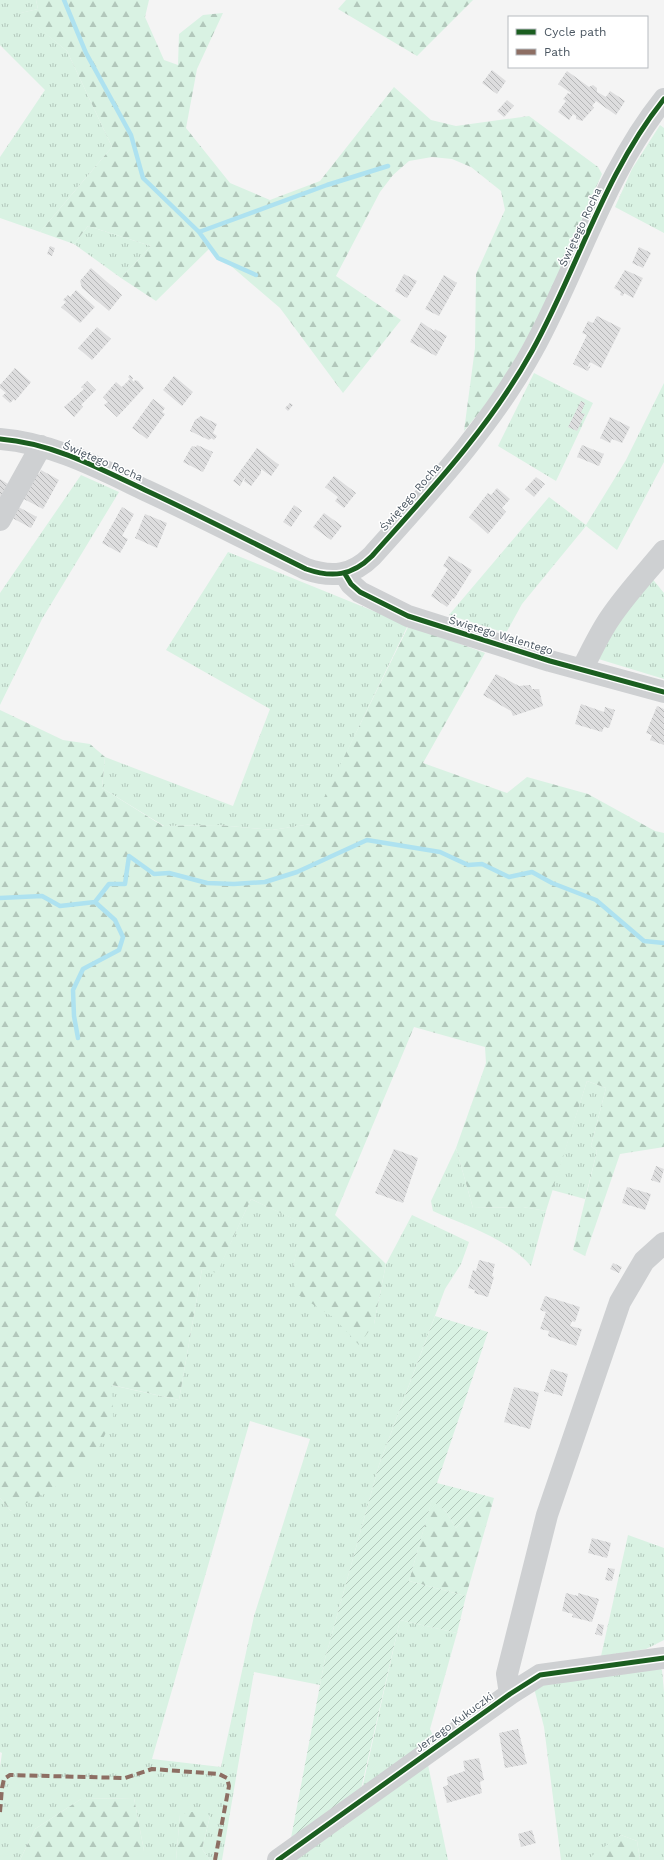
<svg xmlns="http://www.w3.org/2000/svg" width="664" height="1860" viewBox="0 0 664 1860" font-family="'Work Sans',sans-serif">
  <defs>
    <pattern id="grass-tufts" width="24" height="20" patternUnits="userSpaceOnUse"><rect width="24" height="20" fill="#d9f2e3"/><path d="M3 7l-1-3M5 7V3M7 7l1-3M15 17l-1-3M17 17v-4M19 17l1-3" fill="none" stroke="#b2c7bb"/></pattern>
    <pattern id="forest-firs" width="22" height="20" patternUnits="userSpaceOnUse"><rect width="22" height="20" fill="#d9f2e3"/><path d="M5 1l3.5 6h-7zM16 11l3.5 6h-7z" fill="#b2c7bb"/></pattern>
    <pattern id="garden-furrows" width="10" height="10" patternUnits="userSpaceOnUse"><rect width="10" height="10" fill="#d9f2e3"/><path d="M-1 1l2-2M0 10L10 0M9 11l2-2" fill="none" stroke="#b2c7bb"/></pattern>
    <pattern id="building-back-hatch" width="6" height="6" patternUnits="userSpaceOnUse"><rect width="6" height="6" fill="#ddddde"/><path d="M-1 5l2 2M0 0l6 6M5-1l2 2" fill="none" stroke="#b5b6b7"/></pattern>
  </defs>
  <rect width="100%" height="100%" fill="#f4f4f4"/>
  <path fill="url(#grass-tufts)" fill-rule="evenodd" d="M0 0H36L38 9 21 13 67 51 112 147 40 232 0 218V157L45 90 0 45Z
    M660 125 664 128V233L615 207 632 169Z
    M88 226 151 246 121 278 74 244Z
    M534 373 593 403 556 481 498 446Z
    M664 383V462L617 550 586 526 522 604 506 633 449 615 549 497 586 525 626 460Z
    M81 475 119 492 42 619 0 705V593Z
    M228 552 408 625 312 824 272 830 218 825 164 826 102 788 105 757 233 806 270 709 166 650Z
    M650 576 664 593V679L582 654Z
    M587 1081 606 1088 591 1146 597 1151 585 1199 552 1190Z
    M456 1148 473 1208 523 1207 546 1211 531 1266C507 1238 466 1226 433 1211L431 1201Z
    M251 1199 303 1223 293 1267 374 1324 386 1264 412 1215 469 1242 461 1264 445 1289 379 1465 325 1659 320 1685 254 1672 222 1860H210L202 1849 210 1816 180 1815 176 1860H144V1851L134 1798 81 1799 35 1829 20 1860H0V1767L2 1753 0 1752V1498L11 1511 112 1418 111 1385 179 1400 202 1269 217 1272ZM250 1421 310 1439 254 1616 221 1767 152 1759Z
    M628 1535 664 1548V1640L646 1649 601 1656Z
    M400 1620 457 1633 430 1729 435 1740 362 1789Z
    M655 1665 662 1670 664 1692V1860H640L637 1841 621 1835 588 1860H561L544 1727 534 1688 556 1679Z
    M427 1760 448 1860H296Z"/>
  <path fill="url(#forest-firs)" d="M36 0H149L145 17 164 60 178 65 179 34 203 15 223 13 197 69 186 128 230 183 270 200 320 181 394 87 431 120 456 126 529 116 598 167 602 174 572 240 547 303 507 373 483 408 464 431 475 348 476 274 505 210 501 191 471 167 452 159 432 157 409 161 393 175 380 192 336 276 401 320 343 393 280 308 210 248 156 301 121 278 151 246 88 226 74 244 40 232 112 147 67 51 20 13 38 9Z
    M346 0H473L417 56 338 9Z
    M409 625 485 653 423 763 507 793 527 777 588 794 655 831 664 833V1147L620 1154 585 1256 573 1250 597 1151 591 1146 606 1088 587 1081 546 1211 523 1207 473 1208 456 1148 486 1063 485 1047 414 1027 335 1215 386 1264 374 1324 359 1345 333 1317 295 1293 293 1267 302 1223 251 1199 217 1273 202 1269 179 1400 112 1385 113 1418 98 1449 81 1471 44 1494 11 1511 0 1498V710L63 740 90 744 105 757 102 788 163 826 218 825 272 830 311 824Z
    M487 1496 494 1498 466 1596 409 1581 432 1499 446 1512 456 1528Z
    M134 1798 144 1851V1860H20L35 1829 81 1799Z
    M203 1810 210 1816 202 1849 210 1860H176L180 1814Z
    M621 1835 637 1841 640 1860H586Z"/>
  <path fill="url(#garden-furrows)" d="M435 1316 488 1332 437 1483 487 1496 456 1528 446 1512 432 1500 409 1581 466 1596 457 1633 400 1620 361 1789 291 1838 325 1659 379 1465Z"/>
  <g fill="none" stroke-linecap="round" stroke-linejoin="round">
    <path stroke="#aee2f0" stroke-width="4.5" d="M64 0 86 53 131 135 143 178 199 232 218 258 256 275
      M199 232 327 185 388 166
      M0 898 42 896 60 906 95 902 109 884H125L129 856 154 874 169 873 207 883 234 884 265 882 297 872 367 840 440 852 468 865 482 864 509 877 532 872 552 883 596 900 644 941 664 943
      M78 1038 74 1016 73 990 83 969 119 950 123 937 115 920 95 902"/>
  </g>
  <path fill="url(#building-back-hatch)" d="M492 70 506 81 497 94 482 83Z
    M567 71 589 87 593 85 597 88V92L606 97 610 91 625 101 616 115 596 101 592 106 594 108 582 121 576 119V116L573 114 569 120 558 112 566 101 563 99 568 93 570 94 571 93 558 84Z
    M507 100 514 106 504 117 497 111Z
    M50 246 55 248 52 256 47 254Z
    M639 247 651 253 643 268 632 263Z
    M91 268 122 295 109 311 82 288 80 281Z
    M625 270 643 278 633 298 624 293 623 296 620 295 621 292 614 288Z
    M404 274 417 281 407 298 395 291Z
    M444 275 457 283 439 316 425 309Z
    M76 290 95 307 80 323 61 307 66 302 63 300 68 295 70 297Z
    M597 316 621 328 601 368 590 362 587 368 591 365 588 371 573 364 587 335 582 333 588 321 593 323Z
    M421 322 434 331 435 329 447 336 436 356 410 342Z
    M97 327 111 339 92 360 78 348Z
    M15 368 31 382 15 401 14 399 10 403 2 396 6 393 0 388V385Z
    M130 375 133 378 132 380 134 382 135 380 138 381 144 388 117 417 104 405 108 402 103 397 116 382 122 387 130 379 128 377Z
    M174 376 193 392 182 406 163 390Z
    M87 381 96 390 81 405 83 407 74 417 64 407 84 389 81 387Z
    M153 399 165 408 162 412 165 414 147 439 132 428Z
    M581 401 585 403 581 413 585 414 577 431 568 427Z
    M290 403 293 405 288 411 285 408Z
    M201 416 217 424 213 433 217 436 214 440 211 438 209 440 190 431 195 420Z
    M610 417 630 427 622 443 612 439 610 443 600 438Z
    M197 445 213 452 203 472 183 462 192 446 196 447Z
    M582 445 604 454 599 466 577 457Z
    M257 448 279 465 271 476 261 469V473L251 486 244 481 245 478V477L240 486 233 481Z
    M41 470 59 480 43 509 20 497 34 471 39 474Z
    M334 476 356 493 344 508 335 501 338 497 325 487Z
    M536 477 545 484 534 497 525 489Z
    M0 479 8 484 0 498Z
    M497 488 510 499 502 508 506 512 488 534 469 517 488 493 491 495Z
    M11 503 37 517 31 528 5 514Z
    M294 505 302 511 291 527 283 522Z
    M122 507 134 514 122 536 128 539 120 553 102 543Z
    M324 513 342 526 331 540 313 527Z
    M145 514 167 523 157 548 135 538Z
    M449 556 472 570 454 599 453 598 447 607 431 596 448 569 443 566Z
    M496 674 519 686 530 685 532 689H539L543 706 513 716 511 711 483 695Z
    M581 704 604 712 605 707 615 710 609 728 604 727 602 732 575 724Z
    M657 706 664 709V745L650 740 652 735 646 733Z
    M394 1149 418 1158 403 1203 375 1193Z
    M656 1166 664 1169 660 1183 651 1180Z
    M627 1187 651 1194 645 1210 622 1203Z
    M479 1260 495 1264 492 1276 494 1277 488 1297 474 1293 475 1290 468 1288 473 1270 476 1271Z
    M613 1263 622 1267 619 1273 610 1269Z
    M545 1296 580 1307 575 1322 572 1321 570 1326 582 1329 576 1346 548 1336 549 1331 540 1329 546 1312 540 1310Z
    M551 1369 568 1374 562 1396 544 1391Z
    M514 1387 539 1393 530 1429 504 1422Z
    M592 1538 611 1543 607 1558 588 1553Z
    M608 1568 615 1569 612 1581 605 1580Z
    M566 1593 578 1596V1593L599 1599 592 1622 572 1617 573 1614 562 1611Z
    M598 1624 604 1625 602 1636 595 1634Z
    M518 1729 527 1764 505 1768 499 1733Z
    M479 1758 484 1780 480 1782 482 1793 447 1803 443 1787 448 1785 447 1777 465 1771 463 1761Z
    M532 1830 536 1843 521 1847 518 1834Z"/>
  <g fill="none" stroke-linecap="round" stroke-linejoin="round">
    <path stroke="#ced0d2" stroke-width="22" d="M0 439C52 443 99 468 145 490 199 515 253 543 306 569 332 578 352 576 372 556 430 491 490 427 532 351 578 268 604 174 664 99
      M0 520 41 446
      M345 574 351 584 360 592 408 616 550 661 664 692
      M582 669C591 652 599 634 610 618 626 594 646 573 664 551
      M510 1694 507 1674 547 1515 620 1302 644 1261 664 1243
      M278 1860 510 1694 540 1675 664 1658"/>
    <path stroke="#8d6e63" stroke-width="4" stroke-dasharray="8 4" stroke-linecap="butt" d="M0 1812 2 1788 4 1779 10 1775 125 1778 152 1769 219 1774 227 1778 229 1786 215 1860"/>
    <g stroke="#fff" stroke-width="8">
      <path id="cycleway" d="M0 439C52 443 99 468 145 490 199 515 253 543 306 569 332 578 352 576 372 556 430 491 490 427 532 351 578 268 604 174 664 99
        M345 574 351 584 360 592 408 616 550 661 664 692
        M278 1860 510 1694 540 1675 664 1658"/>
    </g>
    <use href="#cycleway" stroke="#1b5e20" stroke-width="5"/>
  </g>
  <g text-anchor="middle" stroke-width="3" stroke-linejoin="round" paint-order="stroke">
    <g font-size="11" fill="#4a5661" stroke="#fff">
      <text transform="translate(580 227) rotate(-65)" y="4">Świętego Rocha</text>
      <text transform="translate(103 461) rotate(23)" y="4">Świętego Rocha</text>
      <text transform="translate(410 497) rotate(-49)" y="4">Świętego Rocha</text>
      <text transform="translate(501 635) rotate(17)" y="4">Świętego Walentego</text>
      <text transform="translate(454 1722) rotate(-36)" y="4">Jerzego Kukuczki</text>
    </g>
  </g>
  <rect x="508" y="16" width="140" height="52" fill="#ffffff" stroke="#b7bbc0"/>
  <rect x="516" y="29" width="20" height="6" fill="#1b5e20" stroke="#b7bbc0"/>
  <text x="544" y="36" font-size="12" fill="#4a5661">Cycle path</text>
  <rect x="516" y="49" width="20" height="6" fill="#8d6e63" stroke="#b7bbc0"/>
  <text x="544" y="56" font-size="12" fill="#4a5661">Path</text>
</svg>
